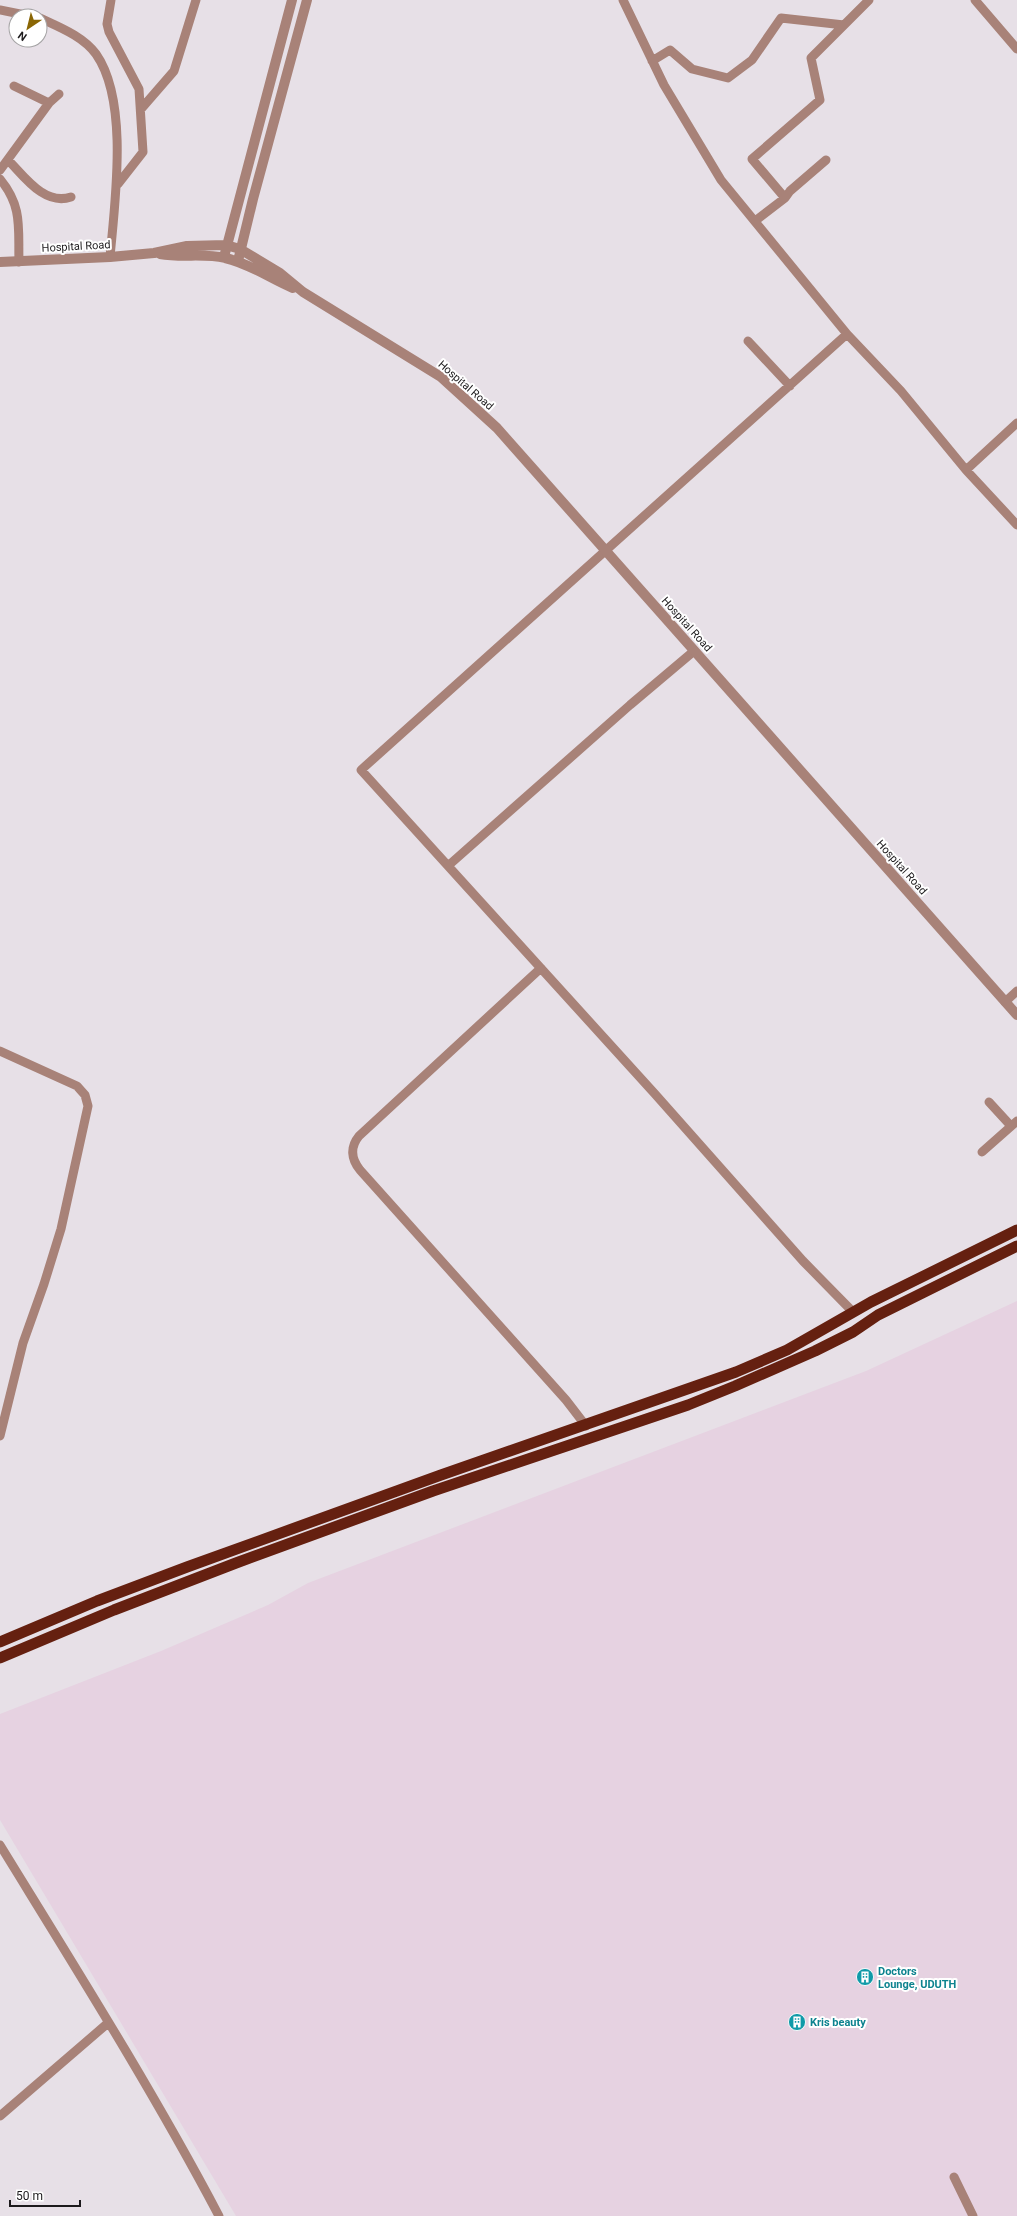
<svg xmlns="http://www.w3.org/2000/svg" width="1017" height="2216" viewBox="0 0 1017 2216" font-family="Roboto,sans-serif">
  <rect width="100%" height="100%" fill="#e7e0e7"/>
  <path fill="#e6d2e1" d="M1017 1301V2216H236L0 1820V1714L161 1651 268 1605 308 1583 866 1371Z"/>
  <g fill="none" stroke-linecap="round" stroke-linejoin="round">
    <path stroke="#a88278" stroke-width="9" d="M111 0 107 24 109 32 139 89 143 152 118 184
      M623 0 664 85 721 180 847 334 901 391 966 470 1017 525
      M975 0 1017 49
      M0 10 30 16
      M40 18C59 27 83 36 96 54 129 101 115 201 110 257
      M652 61 670 50 692 69 728 78 752 60 781 18 844 25
      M14 86 49 103
      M141 109 174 71 196 0
      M8 160C24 176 44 206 71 197
      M0 170 49 103 59 94
      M0 179C23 207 18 228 19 262
      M785 198 790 191 826 160
      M755 221 785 198 752 159 820 100 811 58 869 0
      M847 334 361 770 655 1094 803 1261 853 1312
      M748 341 790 386
      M966 470 1017 423
      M449 865 630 705 694 651
      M541 968 359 1136C350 1147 351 1159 360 1170L566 1400 586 1426
      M1005 1002 1017 991
      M0 1051 77 1086 85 1095 88 1106 61 1229 44 1284 23 1343 0 1436
      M989 1102 1011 1126
      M982 1152 1017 1121
      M0 1845C75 1967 152 2089 219 2216
      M0 2116 108 2023
      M954 2177 973 2216"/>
    <path stroke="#a88278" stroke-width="10" d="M160 254C182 258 204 253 225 258 249 263 271 279 293 288
      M224 257 292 0
      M238 261 253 199 307 0
      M0 262 110 257 154 253 187 246 226 245 240 249 280 273 303 292 441 377 497 428 1017 1015"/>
    <path stroke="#652010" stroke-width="11" d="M0 1642 97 1601 187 1567 441 1475 736 1372 787 1350 871 1302 1017 1230
      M0 1658 114 1610 236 1563 433 1491 688 1405 735 1386 815 1351 853 1332 878 1315 1017 1246"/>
  </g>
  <defs>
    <g id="building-disc" transform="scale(0.9)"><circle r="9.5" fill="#0f9aa8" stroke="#fff"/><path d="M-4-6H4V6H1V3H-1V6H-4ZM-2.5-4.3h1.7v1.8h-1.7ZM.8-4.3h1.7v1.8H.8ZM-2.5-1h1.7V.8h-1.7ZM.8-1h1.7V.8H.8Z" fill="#fff"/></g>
  </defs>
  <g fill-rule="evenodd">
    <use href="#building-disc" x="865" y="1977"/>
    <use href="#building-disc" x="797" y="2022"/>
  </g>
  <g text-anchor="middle" stroke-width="4" stroke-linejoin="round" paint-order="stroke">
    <g font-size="11" fill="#1c1a1c" stroke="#fff">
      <text transform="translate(76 246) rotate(-3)" y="4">Hospital Road</text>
      <text transform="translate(466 385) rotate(41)" y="4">Hospital Road</text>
      <text transform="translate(687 624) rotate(48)" y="4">Hospital Road</text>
      <text transform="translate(902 867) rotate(48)" y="4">Hospital Road</text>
    </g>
    <g font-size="11" font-weight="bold" fill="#0d838f" stroke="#fff" text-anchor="start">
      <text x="878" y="1975">Doctors<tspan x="878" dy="13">Lounge, UDUTH</tspan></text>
      <text x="810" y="2026">Kris beauty</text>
    </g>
  </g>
  <g transform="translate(28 28) rotate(215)"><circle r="19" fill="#ffffff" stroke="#a4a3a4"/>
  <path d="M0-3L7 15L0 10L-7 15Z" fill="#8a6604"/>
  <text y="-6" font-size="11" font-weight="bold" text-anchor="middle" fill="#1c1a1c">N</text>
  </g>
  <path d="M10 2200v6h70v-6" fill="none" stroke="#1c1a1c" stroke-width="2"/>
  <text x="16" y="2200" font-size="12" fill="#1c1a1c" stroke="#ffffff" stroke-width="3" paint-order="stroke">50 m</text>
</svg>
